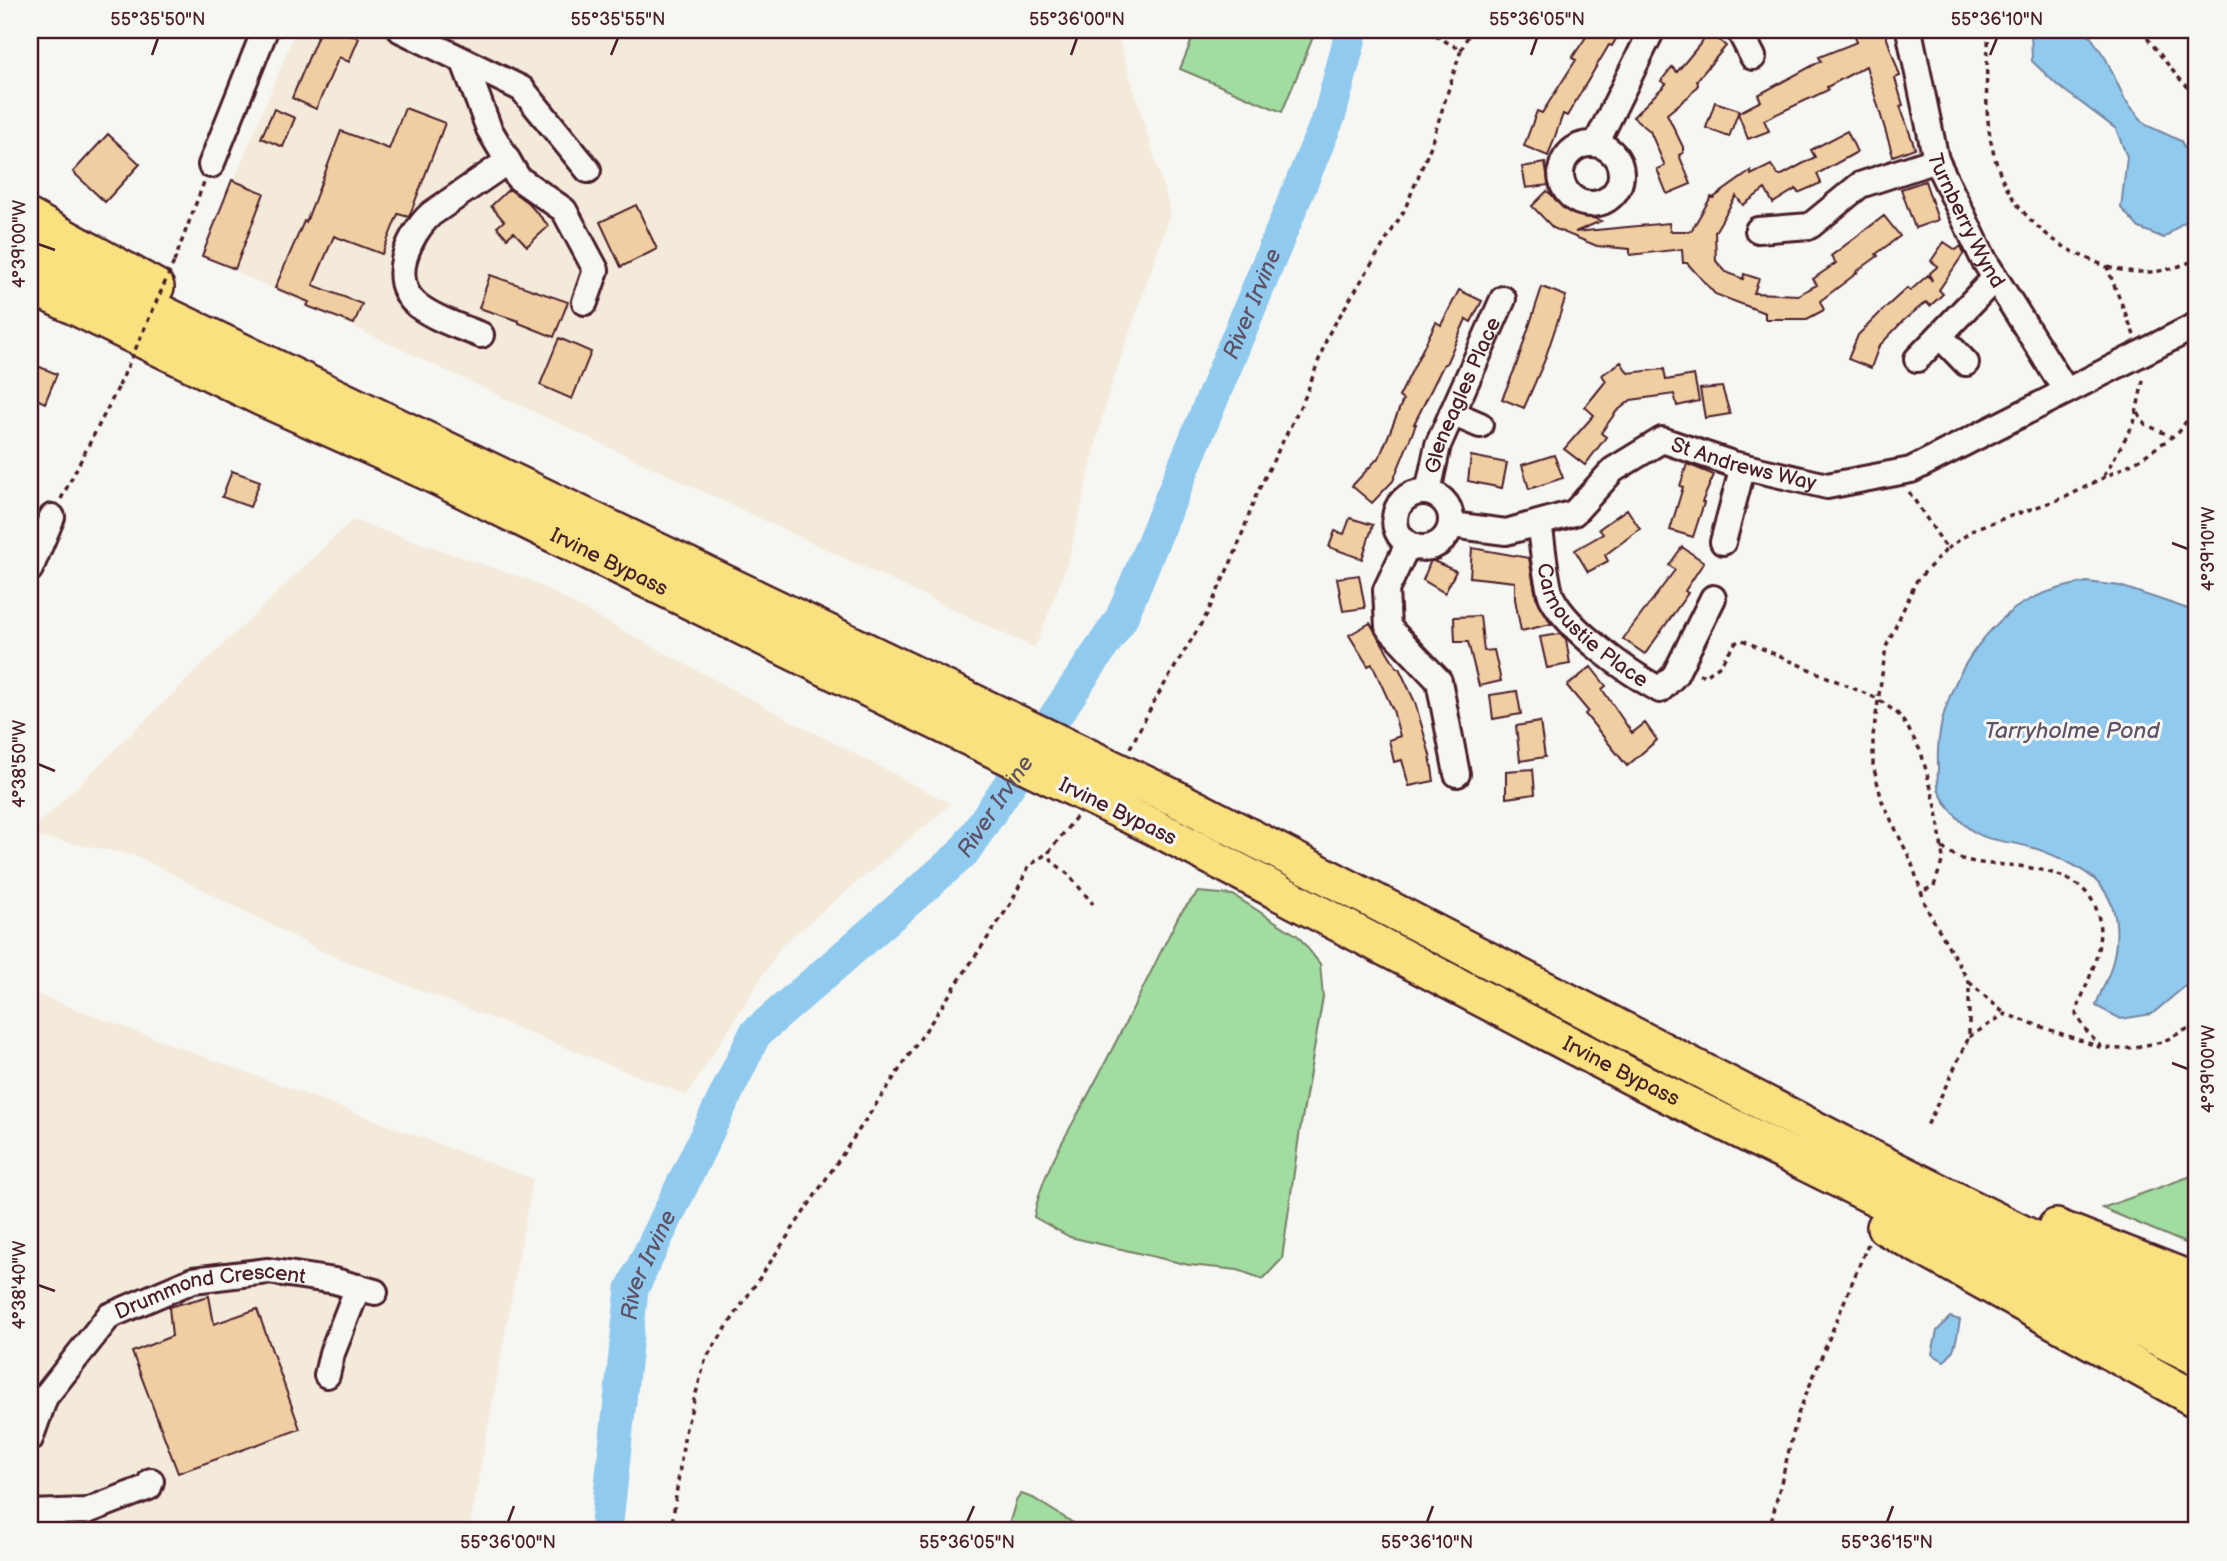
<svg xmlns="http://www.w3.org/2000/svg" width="2227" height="1561" viewBox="0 0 2227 1561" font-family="'Balsamiq Sans',sans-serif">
  <rect width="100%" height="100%" fill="#f6f6f2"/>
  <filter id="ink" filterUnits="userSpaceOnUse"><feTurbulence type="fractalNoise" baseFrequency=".0143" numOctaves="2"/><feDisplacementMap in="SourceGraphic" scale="14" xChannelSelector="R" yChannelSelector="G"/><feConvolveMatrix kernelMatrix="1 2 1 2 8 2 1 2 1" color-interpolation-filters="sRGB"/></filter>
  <g filter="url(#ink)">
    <path fill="#f4eada" d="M296 30H1116L1171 213 1107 398 1068 562 1035 648 203 256Z
      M352 520 529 580 784 717 951 804 782 945 687 1095 326 953 137 856 30 835V832Z
      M30 992 533 1179 469 1531H30Z"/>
    <path fill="#a1dca1" stroke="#767e66" stroke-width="2" d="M1196 30H1316L1282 112 1180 69Z
      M1198 892 1233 895 1298 936 1320 964 1323 997 1299 1136 1282 1259 1263 1279 1238 1270 1189 1265 1070 1237 1034 1217C1041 1174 1066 1136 1086 1099 1119 1038 1149 976 1179 915Z
      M2197 1174V1248L2102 1208Z
      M1021 1494 1033 1498 1086 1531H1007L1016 1501Z"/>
    <path fill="#90caef" stroke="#7486a1" stroke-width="2" d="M2031 30H2086L2106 59 2125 100 2146 125 2181 141 2197 174V217L2181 224 2164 238 2139 228 2121 208 2127 157 2116 129 2056 84 2032 61Z
      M2087 582 2120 586 2197 612V976L2152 1014 2121 1019 2096 1006C2099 994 2106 983 2110 971 2119 943 2121 909 2100 885 2086 868 2047 851 2026 846 2004 840 1984 842 1966 826 1957 818 1945 804 1940 793 1936 786 1938 775 1938 767 1935 709 1965 650 2009 613 2030 595 2060 587 2087 582Z
      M1950 1317 1960 1320C1957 1335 1956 1353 1944 1361L1932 1354 1937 1331Z"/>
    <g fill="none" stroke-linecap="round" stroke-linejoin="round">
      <path stroke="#90caef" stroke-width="33" id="s1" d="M606 1531 632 1289 755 1034 963 853 1121 619 1330 114 1352 30"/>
    </g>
    <path fill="#f1cea2" stroke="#4a1f2b" stroke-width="2" d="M320 30H340L359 38 349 62 339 57 316 109 292 98Z
      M1579 30H1621L1612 46 1609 45 1567 116 1563 114 1548 156 1524 146 1537 111 1542 113 1576 60 1572 58 1588 34Z
      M1853 30H1884L1900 76 1895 78 1903 105 1900 106 1915 148 1893 156 1866 66 1827 87 1828 90 1764 120 1769 131 1748 139 1738 113 1729 137 1706 128 1715 102 1739 110 1738 113 1761 101 1758 95 1821 61 1819 57 1857 42Z
      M1710 32 1726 46 1697 80 1698 85 1689 96 1667 114 1683 147V153L1679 155 1691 184 1667 194 1657 169 1665 166 1650 131 1633 117 1666 84 1661 81 1672 67 1677 72Z
      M405 108 445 123 409 217 398 214 382 254 334 236 313 285 362 304 354 324 307 306 309 302 275 288 304 221 306 222 341 131 389 149Z
      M274 109 295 118 283 147 261 138Z
      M1847 131 1857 152 1817 174 1821 183 1798 193 1796 189 1773 203 1765 189 1743 205 1736 196 1715 232 1716 261 1726 272 1743 279 1744 274 1759 279 1754 293 1798 295 1817 285 1813 279 1836 263 1831 256 1884 216 1900 236 1876 254 1878 256 1856 272 1857 273 1820 301 1824 310 1807 319H1765V313L1715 294 1687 263H1683L1682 249 1630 255V249L1597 246 1553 228 1532 206 1547 191 1567 208 1601 221 1575 232 1669 223 1670 231H1691L1711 197 1713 198 1751 171V175L1771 165 1778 175H1782L1815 157 1811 150Z
      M108 134 140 164 105 202 73 172Z
      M1545 163 1549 185 1526 188 1522 167Z
      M232 180 264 193 235 269 202 256Z
      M1925 181 1938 220 1915 228 1901 189Z
      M509 189 528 203 549 226 527 246 514 232 507 238 497 227 504 221 491 206Z
      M636 205 657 249 621 267 600 222Z
      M1944 242 1956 250 1961 246 1964 253 1939 290 1943 294 1930 306 1926 302 1904 320 1879 346 1871 368 1848 359 1858 335 1884 309 1907 288 1910 291 1928 275 1932 281 1930 273 1938 266 1931 261Z
      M490 275 568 302 554 337 519 323V321L479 308Z
      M1542 287 1566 296 1544 362 1524 408 1502 399 1516 366Z
      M1459 290 1482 301 1471 322 1466 319 1446 364H1444L1414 424H1416L1393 481 1372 503 1352 486 1380 456 1403 400 1399 397 1436 322 1441 325Z
      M559 338 591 352 572 399 540 385Z
      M1621 362 1628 373 1664 369 1666 380 1694 375 1699 401 1677 406 1674 394 1631 400 1616 412 1601 433 1606 437 1585 465 1564 449 1594 415 1585 407 1606 381 1602 375Z
      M30 363 57 374 45 403 30 396Z
      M1722 387 1730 414 1705 418 1700 389Z
      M1554 455 1563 478 1529 489 1522 465Z
      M1471 456 1507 463 1502 488 1468 481Z
      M1687 464 1714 475 1702 502 1704 503 1693 537 1670 530 1683 487 1680 486Z
      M232 471 260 481 250 507 222 497Z
      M1627 509 1640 529 1605 555 1608 561 1588 572 1575 550 1603 534 1599 529Z
      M1350 518 1373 525 1362 559 1329 547 1335 531 1344 534Z
      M1682 547 1704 562 1685 591 1688 593 1645 654 1623 639 1675 570 1669 565Z
      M1472 548 1529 558 1536 597 1551 624 1521 631 1515 599V582L1470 577Z
      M1431 560 1456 571 1445 593 1423 580Z
      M1359 575 1365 608 1343 611 1337 578Z
      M1480 616 1484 651 1494 650 1501 681 1479 686 1468 642H1455L1454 617Z
      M1370 623 1397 668H1399L1415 702 1430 755 1434 781 1409 786 1402 760 1394 762 1389 740 1400 736 1393 710 1372 664 1368 666 1349 635Z
      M1560 634 1566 639 1570 664 1547 668 1540 637Z
      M1591 667 1606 686 1602 689 1632 733 1645 723 1657 740 1627 766 1585 714 1588 711 1567 686Z
      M1517 691 1521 714 1493 719 1490 695Z
      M1540 722 1545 757 1520 761 1516 726Z
      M1533 769 1535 794 1506 798V771Z
      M209 1296 214 1324 257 1309 300 1429 178 1473 132 1352 172 1336 169 1307Z"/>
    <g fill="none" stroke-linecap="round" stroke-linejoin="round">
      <g stroke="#4a1f2b" stroke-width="30">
        <g id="minor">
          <path d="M401 30 522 89 588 170"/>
          <path d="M1739 30 1753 57"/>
          <path id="s2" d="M1909 30 1936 160 1984 260 2066 391"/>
          <path d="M464 62 489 129 518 178 564 210 596 270 585 302"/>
          <path d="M1596 144 1652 30"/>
          <circle cx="1591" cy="174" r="30"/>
          <path d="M211 165 265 30"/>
          <path d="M1758 230 1810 226 1860 185 1936 160"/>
          <path d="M481 335C461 327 435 319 417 305 387 281 409 234 431 214L508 161"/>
          <path d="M1940 336 1966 363"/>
          <path d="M1917 359 1995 278"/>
          <path d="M1452 413 1480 425"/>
          <circle cx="1423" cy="520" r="28"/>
          <path id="s3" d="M1428 492 1438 445 1503 299"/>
          <path id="s4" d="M1539 523C1542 539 1546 586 1552 598 1569 631 1628 672 1660 690L1675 675 1713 598"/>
          <path id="s5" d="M1452 525 1506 532 1574 513 1613 470 1662 440 1733 464 1827 486 1911 470 2197 325"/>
          <path d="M1723 542 1743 466"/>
          <path d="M1408 544 1386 590 1388 627 1439 681 1457 774"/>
          <path d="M30 569 52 517"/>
          <path d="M327 1375 332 1353 358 1287"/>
          <path id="s6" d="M30 1439 45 1397 109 1316 193 1280 268 1271 335 1281 375 1292"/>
          <path d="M30 1513 87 1511 149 1487 151 1481"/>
        </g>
      </g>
      <g stroke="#4a1f2b" stroke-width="40">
        <g id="highway">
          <path d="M30 218 156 287"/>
          <path d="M30 250 906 670"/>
          <path id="s7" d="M30 285 262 398 427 472 887 698"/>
          <path d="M1177 799 1863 1154 2197 1320"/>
          <path id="s8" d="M1156 828 1632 1077 2197 1357"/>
          <path d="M1885 1227 2197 1400"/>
          <path d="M2056 1227 2197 1282"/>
        </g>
      </g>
      <path stroke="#4a1f2b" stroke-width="3.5" stroke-dasharray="5 5" stroke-linecap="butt" d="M1989 30C1983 119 1981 197 2068 249 2080 256 2094 261 2107 267L2134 335
        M2141 30 2176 75 2197 96
        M1461 50 1471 30
        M174 262 204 182
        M2108 267C2140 276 2167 273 2197 259
        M2138 413 2145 424 2172 437
        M2104 476 2134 423 2144 376
        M1909 492 1947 549 1917 580 1886 647 1873 736V765L1882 801 1911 861 1927 909 1969 982V1037L1926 1128
        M61 499 119 386
        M1947 549 1976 528 2066 497 2140 459 2179 432 2197 405
        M1699 674 1706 676 1720 665 1735 643 1742 640 1878 699 1898 714 1908 728 1921 752 1937 810 1943 859 1934 886 1921 892
        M1130 748 1155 700 1207 614 1236 551 1256 495 1306 395 1328 335 1404 211 1430 148 1461 50 1436 36 1434 30
        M1076 817 1049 852 1052 861 1069 875 1093 904
        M1942 848C1950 852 1957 858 1966 860 1983 865 2001 864 2019 866 2066 873 2106 887 2099 943 2096 968 2083 990 2076 1014L2087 1032 2102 1048
        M1969 982 2005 1014
        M1969 1037 2005 1014 2102 1048 2124 1049 2162 1042 2197 1024
        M671 1531 685 1432 706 1358 1011 903 1029 866 1049 852
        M1769 1531 1798 1414 1868 1244"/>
      <use href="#minor" stroke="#f6f6f2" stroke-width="24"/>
      <use href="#highway" stroke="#fae180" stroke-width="35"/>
      <g stroke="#4a1f2b" stroke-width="40" stroke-linecap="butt">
        <path id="highway-bridge" d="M906 670 1177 799
          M887 698 1156 828"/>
      </g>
      <path stroke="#4a1f2b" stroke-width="3.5" stroke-dasharray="5 5" stroke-linecap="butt" d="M119 386 174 262"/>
      <use href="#highway-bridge" stroke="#fae180" stroke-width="35"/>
    </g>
  </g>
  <path fill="none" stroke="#4a1f2b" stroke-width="2.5" d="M152 55 158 38M611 55 618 38M1071 55 1077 38M1531 55 1537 38M1990 55 1997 38M38 244 55 250M2172 543 2188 549M38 764 55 771M2172 1063 2188 1069M38 1285 55 1291M508 1522 514 1506M967 1522 974 1506M1427 1522 1433 1506M1887 1522 1893 1506"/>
  <g text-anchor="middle" stroke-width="6" stroke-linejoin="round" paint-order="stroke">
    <g font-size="21" fill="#4a1f2b" stroke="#f6f6f2">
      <text dy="7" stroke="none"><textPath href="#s2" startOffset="200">Turnberry Wynd</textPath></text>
      <text dy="7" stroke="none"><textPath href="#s3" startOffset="103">Gleneagles Place</textPath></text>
      <text dy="7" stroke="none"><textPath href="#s5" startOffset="326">St Andrews Way</textPath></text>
      <text dy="7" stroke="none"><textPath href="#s7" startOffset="642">Irvine Bypass</textPath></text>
      <text dy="7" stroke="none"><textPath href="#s4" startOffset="122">Carnoustie Place</textPath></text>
      <text transform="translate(1118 811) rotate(26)" y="7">Irvine Bypass</text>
      <text dy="7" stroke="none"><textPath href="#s8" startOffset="525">Irvine Bypass</textPath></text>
      <text dy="7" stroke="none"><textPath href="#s6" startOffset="254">Drummond Crescent</textPath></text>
    </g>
    <g font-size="23" font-style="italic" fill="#5f5266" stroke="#f6f6f2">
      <text dy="8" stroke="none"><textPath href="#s1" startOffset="1426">River Irvine</textPath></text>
      <text x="2072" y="738">Tarryholme Pond</text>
      <text dy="8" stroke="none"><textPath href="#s1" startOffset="859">River Irvine</textPath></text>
      <text dy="8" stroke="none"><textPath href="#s1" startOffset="271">River Irvine</textPath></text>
    </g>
  </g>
  <rect width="2227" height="1561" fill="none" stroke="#f6f6f2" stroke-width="77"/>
  <rect x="38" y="38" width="2150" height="1484" fill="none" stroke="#4a1f2b" stroke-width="2.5"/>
  <g font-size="18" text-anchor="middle" fill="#4a1f2b">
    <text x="158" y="25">55°35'50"N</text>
    <text x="618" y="25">55°35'55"N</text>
    <text x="1077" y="25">55°36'00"N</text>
    <text x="1537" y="25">55°36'05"N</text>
    <text x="1997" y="25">55°36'10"N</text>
    <text transform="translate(19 244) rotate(-90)" y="6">4°39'00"W</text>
    <text transform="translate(2208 549) rotate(-90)" y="6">4°39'10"W</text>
    <text transform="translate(19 764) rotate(-90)" y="6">4°38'50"W</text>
    <text transform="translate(2208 1069) rotate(-90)" y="6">4°39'00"W</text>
    <text transform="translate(19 1285) rotate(-90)" y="6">4°38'40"W</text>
    <text x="508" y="1548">55°36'00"N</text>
    <text x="967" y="1548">55°36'05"N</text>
    <text x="1427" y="1548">55°36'10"N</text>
    <text x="1887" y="1548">55°36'15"N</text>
  </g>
</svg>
